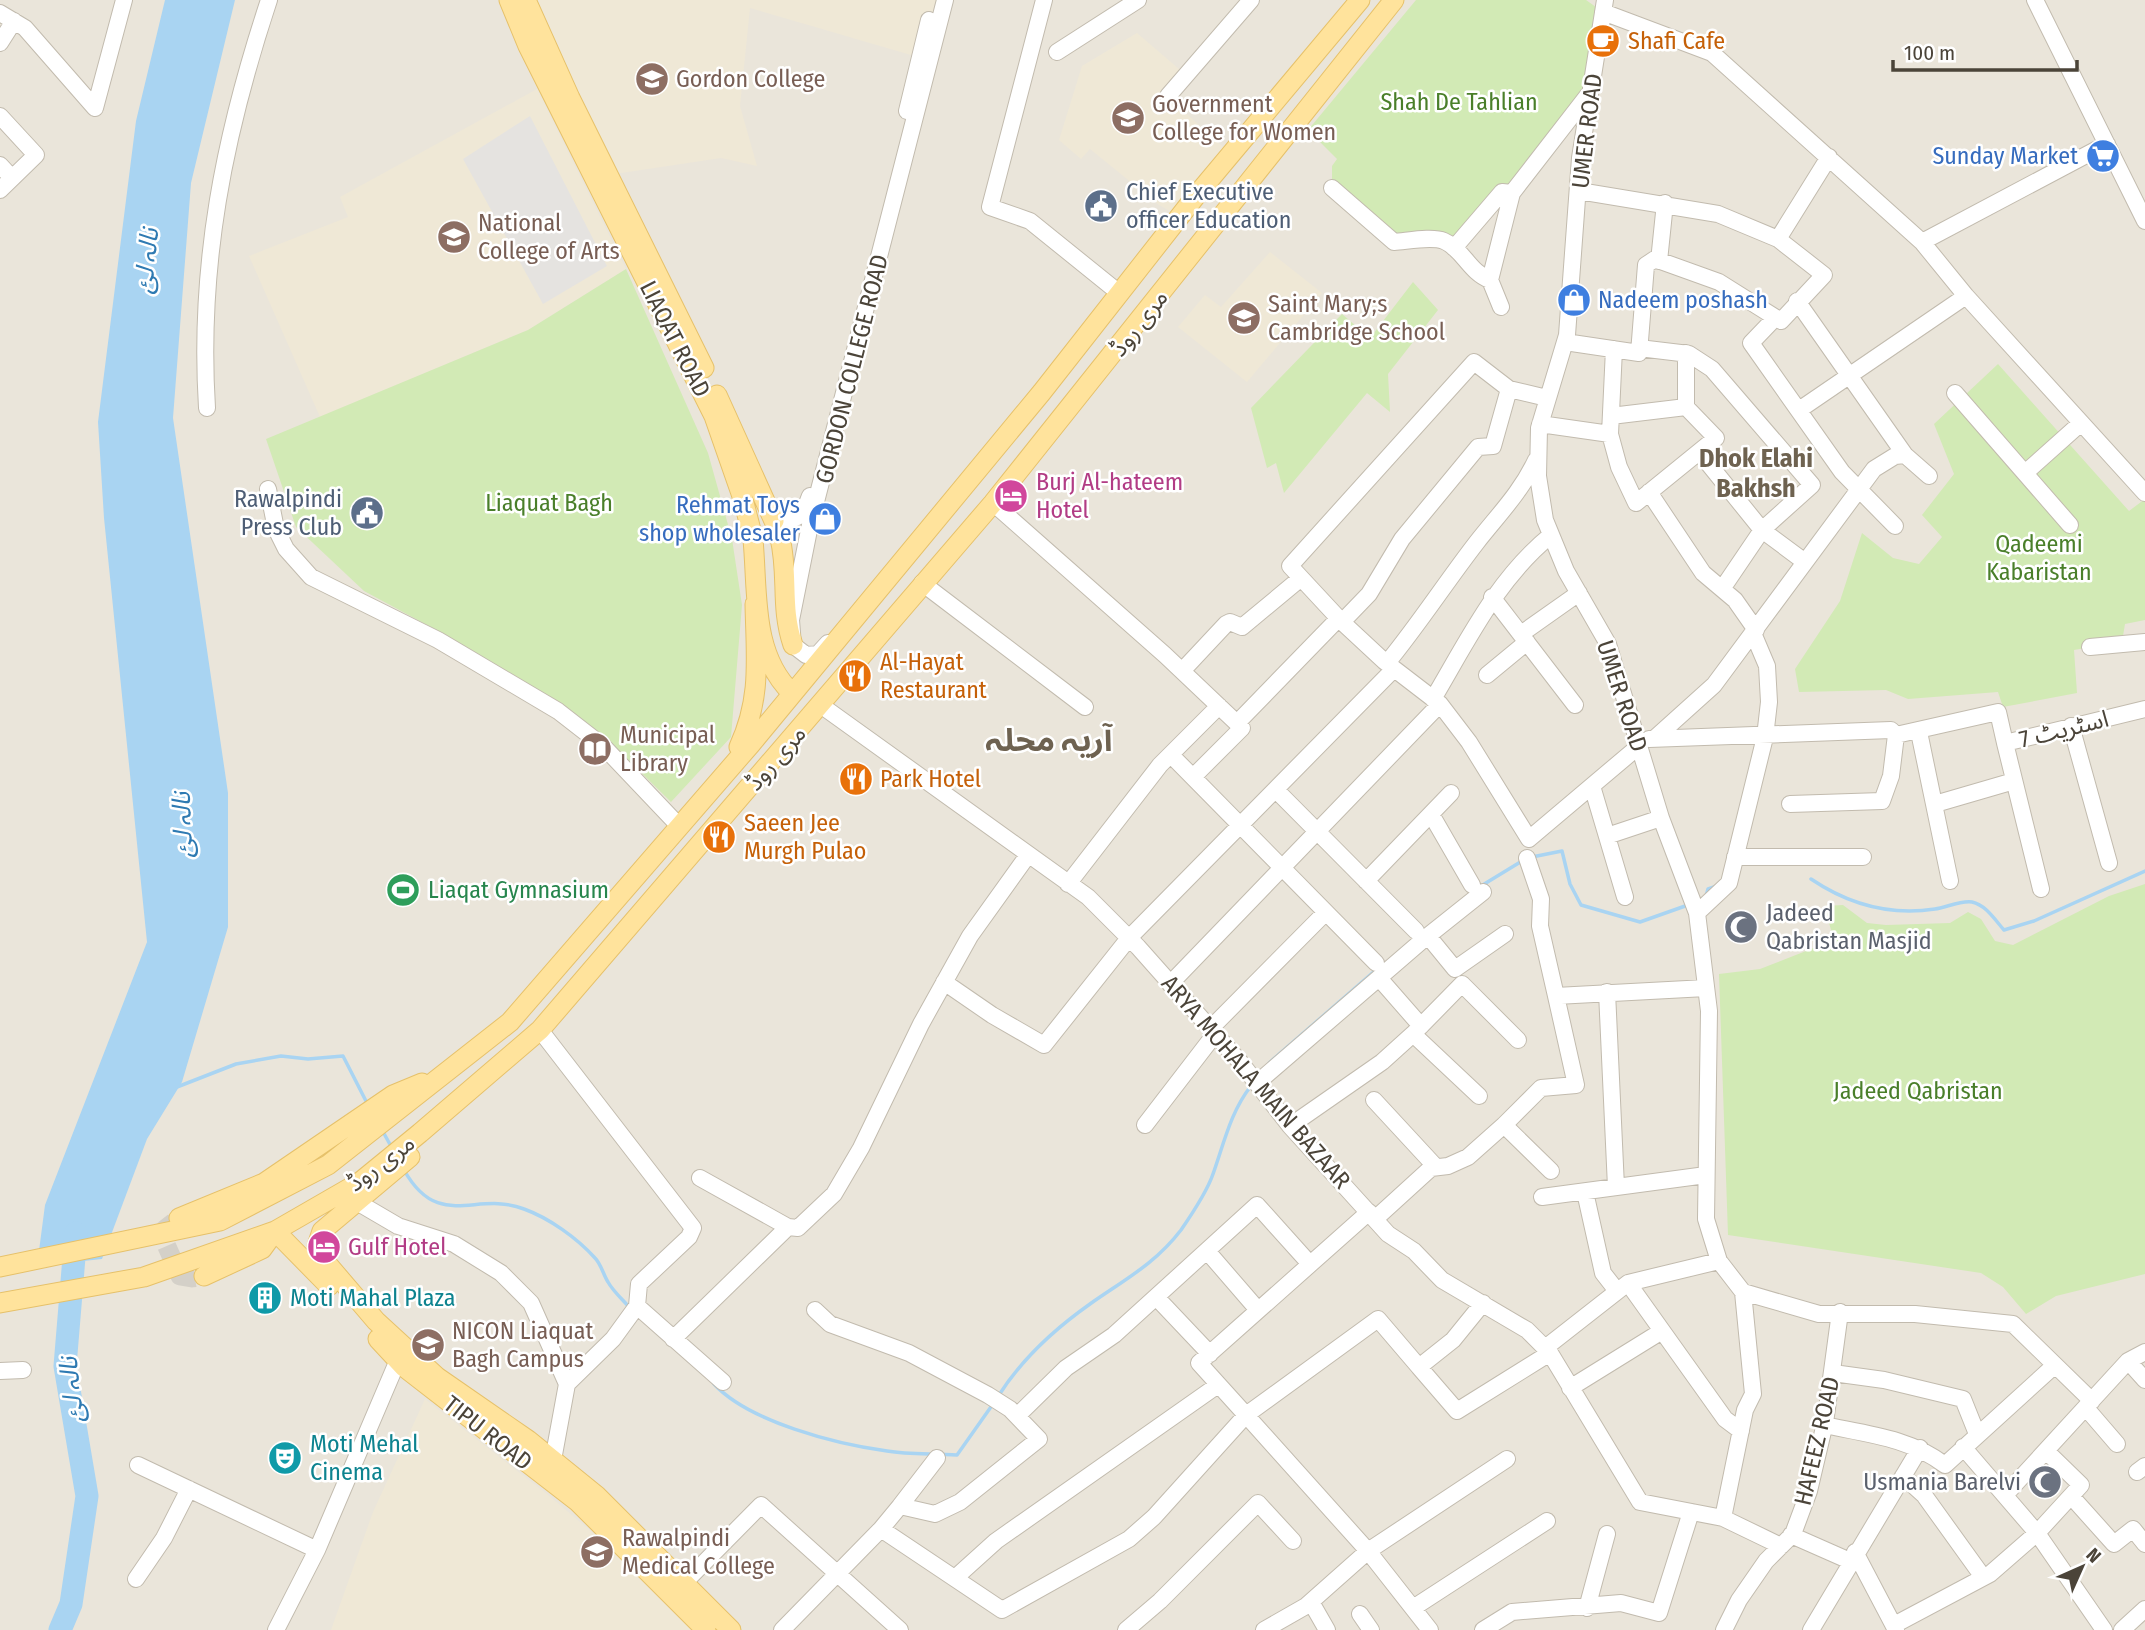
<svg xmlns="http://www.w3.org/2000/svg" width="2145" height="1630" viewBox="0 0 2145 1630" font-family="'Fira Sans Condensed','Noto Sans Arabic',sans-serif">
  <rect width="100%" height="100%" fill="#f6f3ec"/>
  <path fill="#eae5da" d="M0 0H2145V1630H0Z"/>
  <path fill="#efe8d6" d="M526 0H944L928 60 750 8 740 106 757 166 721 158 608 175Z
    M1137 33 1186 75 1168 97 1231 154 1177 215 1159 205 1090 149 1081 159 1059 140 1082 66Z
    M537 89 626 269 528 330 320 417 249 256 348 217 340 197Z
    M1270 252 1322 293 1247 382 1178 327 1205 295 1221 307Z
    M425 1399 547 1494 620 1556 695 1630H331L373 1512Z"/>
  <path fill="#d2eab5" d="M1416 0H1586L1603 12 1591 92 1454 248 1394 242 1332 188V166L1337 159 1308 130Z
    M626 269 708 453 732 539 742 605 731 737 671 802 605 737 453 639 364 591 296 527 266 439 528 330Z
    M1413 282 1438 310 1388 374 1390 412 1367 393 1284 493 1276 463 1267 468 1251 408 1342 314 1370 338Z
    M1998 364 2129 511 2145 499V620L2125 624 2122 642 2074 650 2077 693 2003 707 1998 692 1908 699 1886 690 1799 692 1795 669 1840 601 1862 533 1893 558 1919 564 1942 537 1922 515 1954 474 1934 424Z
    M2145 884V1274L2056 1296 2026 1314 2003 1287 1981 1273 1728 1235 1719 974 1760 969 1834 940 1824 906 1843 905 1867 923 1886 925 1950 923 1968 912 1981 919 1995 941 2013 945 2109 896Z"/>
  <path fill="#e5e3e0" d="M530 116 607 266 543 304 463 159Z"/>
  <path fill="#a9d4f2" d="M165 0H235L191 183 173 418 228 793V927L182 1082 147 1139 102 1259 37 1266 45 1205 147 942 104 518 98 422 136 121Z"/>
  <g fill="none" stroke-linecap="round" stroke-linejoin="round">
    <path stroke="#a9d4f2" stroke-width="3.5" d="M1532 857 1562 851 1570 884 1581 905 1640 922 1688 905
      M1811 879C1848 904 1889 916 1935 909 1945 908 1961 900 1972 902 1986 905 1995 920 2004 930L2034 921 2145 871
      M1481 886 1522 861
      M1706 896 1708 889 1717 886
      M1269 1063 1377 969
      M177 1087 236 1064 281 1056 308 1059 343 1056 368 1105
      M382 1130 392 1148
      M404 1170C439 1232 476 1190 524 1209 549 1218 577 1238 595 1258 601 1264 603 1274 608 1282 613 1291 622 1299 629 1307
      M714 1384C749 1422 836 1444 887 1451 910 1455 934 1453 957 1455L993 1404
      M999 1395C1022 1359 1056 1328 1090 1304 1124 1280 1155 1264 1181 1230 1192 1214 1207 1192 1213 1174 1224 1143 1231 1111 1251 1086"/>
    <path stroke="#a9d4f2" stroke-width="23" d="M60 1630 71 1604 87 1496 65 1366 76 1233"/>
    <path stroke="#d4d0c8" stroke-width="19" stroke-dasharray="19 10" stroke-linecap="butt" d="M174 1222 165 1229 164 1240 180 1276 192 1278 204 1276"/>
    <g stroke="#c2bbae" stroke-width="18">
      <path id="minor" d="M1044 0 990 207 1030 221 1118 292
        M1605 0 1580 158 1567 335 1539 428 1538 476 1545 520 1566 571 1608 644 1661 818 1697 913 1709 1011 1706 1219 1719 1261 1743 1292 1819 1314H1915L2013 1324 2092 1401
        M2035 0 2145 221
        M1603 12 1712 53 1922 242
        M0 13 25 28 95 108
        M0 43 14 21
        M1057 52 1138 0
        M1168 96 1251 0
        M95 108 124 0
        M907 111 929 20
        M0 116 36 155 0 190
        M2107 144 1922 242 1966 296 2145 493
        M0 165 12 178
        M1332 188 1394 242C1408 241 1432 236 1444 241 1463 249 1469 272 1490 280
        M1778 239 1829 157
        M1454 248 1502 192 1512 193 1588 95
        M1659 261 1665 203
        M1797 301 1905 455
        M1501 307 1490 280 1512 193
        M1775 318 1751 343 1842 472 1895 526
        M1565 342 1639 353 1646 265 1655 259 1719 282 1781 321 1824 275 1778 239 1718 214 1579 191
        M1639 348 1689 354 1712 369 1812 485 1762 530 1722 589
        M1614 349 1610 434 1619 467 1636 503 1716 438 1686 407V353
        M1955 393 2070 525
        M1547 398 1509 389 1474 362 1290 566 1342 622 1384 661 1440 704 1469 742 1529 839 1639 746
        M207 408C198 265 224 136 269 0
        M1799 410 1966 296
        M1611 416 1686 407
        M1540 424 1610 434
        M1699 452 1762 530 1805 562
        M2025 473 2081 423
        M268 489 276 529 286 549 311 577 438 640 558 711 603 746 680 827
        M1649 492 1703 573 1735 600 1756 630
        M993 503 1165 655 1242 728 1193 777
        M779 526 803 514 810 496
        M922 583 1085 707
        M1492 597 1575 705
        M1342 622 1369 594 1402 539 1478 447 1493 446 1509 389
        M1521 634 1579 593
        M828 643 818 654 806 655 793 645 791 620 810 525 945 0
        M2090 647 2145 642
        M1387 663C1419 624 1446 582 1477 542 1499 514 1521 492 1536 460
        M1182 671 1226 624 1230 622 1242 627 1301 578
        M1487 675 1527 642
        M1433 699C1468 640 1497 579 1551 535
        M822 706 1088 897 1138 947 1241 1063 1290 1126 1388 1234 1414 1251 1442 1280 1527 1330 1550 1353 1640 1502 1723 1518
        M1235 721 1237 723 1339 618
        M2071 726 2109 863
        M1919 732 1950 881
        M1649 739 1891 730 1896 735 1998 712 2005 743
        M1654 739 1714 685 1874 469 1895 456 1905 455 1929 476
        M1171 755 1376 963
        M1592 786 1625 897
        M1276 790 1416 931
        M1790 804 1882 801 1891 776 1896 735
        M1935 804 2014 781
        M1431 814 1472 885
        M1607 836 1661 818
        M1735 857H1863
        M1527 858 1541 899 1540 926 1556 996 1706 988
        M1366 881 1451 793
        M1068 884 1160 765 1219 706
        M2041 889 2005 743 2145 709
        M1697 913 1729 883 1765 737 1769 702 1767 666 1753 633
        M1428 936 1455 969 1505 934
        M1379 978 1421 1026
        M944 982 992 1015 1044 1045 1129 938 1394 669
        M1170 984 1440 704
        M1607 992 1616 1187
        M1210 1029 1325 913
        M540 1030 693 1228 689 1237 639 1284 637 1306 613 1339 567 1384
        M1413 1034 1462 984 1518 1040
        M1257 1083 1424 939 1483 892
        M1374 1100 1435 1166
        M1145 1125 1215 1034
        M1504 1125 1541 1088 1576 1085 1556 996
        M1290 1126 1382 1062 1413 1034 1479 1096
        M700 1178 788 1227
        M1585 1192 1603 1273 1617 1291
        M1542 1197 1706 1175
        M357 1202 398 1226 454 1244 501 1273 531 1303 567 1384 553 1460
        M1375 1219 1431 1168 1448 1166 1468 1157 1504 1125 1551 1171
        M1207 1251 1258 1310
        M1628 1283 1725 1419 1741 1431
        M1743 1292 1753 1394 1745 1410 1723 1518 1781 1546
        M1156 1297 1210 1354
        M637 1306 723 1382
        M673 1339 788 1227 798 1228 834 1194 861 1148 921 1024 970 936 1028 855
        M1545 1348 1628 1283 1719 1261
        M2128 1361 2145 1380
        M1419 1367 1457 1411 1550 1353
        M0 1371 23 1370
        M1833 1373 1884 1380 1963 1399 1977 1434
        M1570 1388 1662 1331
        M2086 1408 2117 1444
        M1017 1416 1066 1368 1114 1335 1257 1205 1310 1264
        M1824 1425C1867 1434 1910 1438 1945 1465L2055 1365
        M1963 1447 2037 1533 2104 1630
        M138 1465 317 1550
        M2137 1472 2145 1466
        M1903 1476 1924 1495 1983 1577
        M2006 1494 2128 1361 2145 1352
        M2071 1496 2114 1544 2133 1529 2145 1544
        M900 1506 937 1458
        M881 1529 1002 1610 1129 1539 1154 1517 1246 1415 1199 1363 1369 1212
        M1791 1535 1850 1561
        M1855 1552 1896 1630
        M955 1578 996 1541 1218 1385
        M136 1579 164 1538 189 1489
        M684 1583 761 1505 900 1630
        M1311 1602 1327 1630
        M1413 1608 1547 1521
        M1587 1608 1607 1534
        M1360 1614 1371 1630
        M1894 1625 1990 1574 2037 1533 2081 1485 2046 1451
        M276 1630 317 1550 398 1360
        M782 1630 881 1529 900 1506 935 1514 960 1502 1039 1439 1010 1409 988 1395 909 1353 830 1324 815 1310
        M1126 1630 1160 1601 1258 1503 1293 1541
        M1264 1630 1306 1606 1368 1551 1507 1459
        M1430 1630 1368 1551 1246 1415 1378 1319 1419 1367 1453 1340 1483 1303
        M1483 1630 1512 1612 1621 1603 1659 1613 1691 1512
        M1724 1630 1739 1600 1766 1561 1793 1534 1809 1491 1825 1423 1840 1312
        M1811 1630 1920 1448
        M2122 1630 2145 1609"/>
    </g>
    <g stroke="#e6c16a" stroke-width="21">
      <path id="major" d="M509 0 528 46 714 416 743 499 752 534
        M526 0 570 98 704 368
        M717 395 774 521
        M780 538C789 576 780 607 793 645
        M753 540C758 591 751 654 792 693
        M739 747C762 697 756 657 755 604
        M410 1157 322 1231 317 1246 318 1253 376 1321 437 1377 528 1440 597 1496 731 1630
        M179 1218 264 1183 393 1095 422 1083
        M0 1267 220 1221 328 1165 510 1022 751 744 1042 392 1195 197 1360 0
        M204 1276 262 1249 275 1231 329 1286
        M0 1303 144 1277 275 1231 360 1182 420 1133 540 1030 993 503 1394 0
        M378 1339 404 1367 578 1502 706 1630"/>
    </g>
    <use href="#minor" stroke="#fff" stroke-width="16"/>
    <use href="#major" stroke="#ffe39c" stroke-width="19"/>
  </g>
  <defs>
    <g id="cafe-disc" transform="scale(1.75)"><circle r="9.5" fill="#e8710a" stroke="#fff"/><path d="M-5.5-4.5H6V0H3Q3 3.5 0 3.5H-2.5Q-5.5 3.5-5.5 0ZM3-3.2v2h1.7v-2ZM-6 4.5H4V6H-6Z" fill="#fff"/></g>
    <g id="university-disc" transform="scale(1.75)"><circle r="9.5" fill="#8d6e63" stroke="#fff"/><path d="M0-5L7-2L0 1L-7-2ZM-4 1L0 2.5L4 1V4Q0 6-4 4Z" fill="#fff"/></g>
    <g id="school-disc" transform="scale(1.75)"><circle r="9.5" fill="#8d6e63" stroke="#fff"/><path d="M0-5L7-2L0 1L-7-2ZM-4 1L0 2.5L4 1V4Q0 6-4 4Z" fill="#fff"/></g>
    <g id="supermarket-disc" transform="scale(1.75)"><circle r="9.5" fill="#3f7fe0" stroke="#fff"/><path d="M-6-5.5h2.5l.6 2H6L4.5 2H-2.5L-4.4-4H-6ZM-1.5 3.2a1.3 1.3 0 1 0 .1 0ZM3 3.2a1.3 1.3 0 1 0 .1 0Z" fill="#fff"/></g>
    <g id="civic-disc" transform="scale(1.75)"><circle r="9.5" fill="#5c6f8a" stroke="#fff"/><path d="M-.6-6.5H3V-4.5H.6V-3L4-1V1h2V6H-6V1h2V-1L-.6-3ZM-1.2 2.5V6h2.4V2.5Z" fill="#fff"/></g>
    <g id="shop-disc" transform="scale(1.75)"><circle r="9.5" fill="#3f7fe0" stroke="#fff"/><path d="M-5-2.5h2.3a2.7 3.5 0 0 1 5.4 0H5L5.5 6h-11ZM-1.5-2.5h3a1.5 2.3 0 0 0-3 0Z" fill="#fff"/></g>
    <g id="hotel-disc" transform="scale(1.75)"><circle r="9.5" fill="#d1479c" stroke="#fff"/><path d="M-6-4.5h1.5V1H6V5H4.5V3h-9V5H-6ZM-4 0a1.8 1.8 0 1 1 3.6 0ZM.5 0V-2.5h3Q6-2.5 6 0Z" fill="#fff"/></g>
    <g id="restaurant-disc" transform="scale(1.75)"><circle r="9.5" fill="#e8710a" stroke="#fff"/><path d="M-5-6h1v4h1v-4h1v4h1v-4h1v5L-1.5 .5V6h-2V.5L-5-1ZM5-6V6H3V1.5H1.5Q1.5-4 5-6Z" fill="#fff"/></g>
    <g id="library-disc" transform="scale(1.75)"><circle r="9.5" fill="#8d6e63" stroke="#fff"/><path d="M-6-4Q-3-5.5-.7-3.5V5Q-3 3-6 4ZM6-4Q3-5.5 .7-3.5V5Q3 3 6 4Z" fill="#fff"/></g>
    <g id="stadium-disc" transform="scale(1.75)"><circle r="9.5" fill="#2e9e5b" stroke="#fff"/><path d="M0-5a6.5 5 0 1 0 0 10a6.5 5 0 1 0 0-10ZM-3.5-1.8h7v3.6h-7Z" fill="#fff"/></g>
    <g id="mosque-disc" transform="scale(1.75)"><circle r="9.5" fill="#6b7280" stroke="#fff"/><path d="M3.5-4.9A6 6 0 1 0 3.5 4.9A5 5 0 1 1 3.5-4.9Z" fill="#fff"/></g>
    <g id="building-disc" transform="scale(1.75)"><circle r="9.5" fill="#0f9aa8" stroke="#fff"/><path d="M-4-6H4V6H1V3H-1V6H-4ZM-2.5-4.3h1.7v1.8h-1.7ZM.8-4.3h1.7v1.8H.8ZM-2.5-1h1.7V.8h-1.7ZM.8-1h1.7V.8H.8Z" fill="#fff"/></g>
    <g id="theatre-disc" transform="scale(1.75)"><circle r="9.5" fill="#0f9aa8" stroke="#fff"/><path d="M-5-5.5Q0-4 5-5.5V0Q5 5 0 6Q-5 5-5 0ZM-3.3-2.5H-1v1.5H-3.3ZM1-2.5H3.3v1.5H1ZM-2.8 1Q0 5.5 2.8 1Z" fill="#fff"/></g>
  </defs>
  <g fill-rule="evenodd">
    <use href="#cafe-disc" x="1603" y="41"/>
    <use href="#university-disc" x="652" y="79"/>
    <use href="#school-disc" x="1128" y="118"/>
    <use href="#supermarket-disc" x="2103" y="156"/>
    <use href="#civic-disc" x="1101" y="206"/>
    <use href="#university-disc" x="454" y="237"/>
    <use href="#shop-disc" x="1574" y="300"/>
    <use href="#school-disc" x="1244" y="318"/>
    <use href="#hotel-disc" x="1011" y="496"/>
    <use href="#civic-disc" x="367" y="513"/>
    <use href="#shop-disc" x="825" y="519"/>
    <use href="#restaurant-disc" x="855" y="676"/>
    <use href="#library-disc" x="595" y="749"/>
    <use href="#restaurant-disc" x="856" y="779"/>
    <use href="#restaurant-disc" x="719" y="837"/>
    <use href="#stadium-disc" x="403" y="890"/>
    <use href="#mosque-disc" x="1741" y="927"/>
    <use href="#hotel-disc" x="324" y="1247"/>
    <use href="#building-disc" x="265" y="1298"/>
    <use href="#university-disc" x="428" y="1345"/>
    <use href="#theatre-disc" x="285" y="1458"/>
    <use href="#mosque-disc" x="2045" y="1482"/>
    <use href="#university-disc" x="597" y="1552"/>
  </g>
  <g text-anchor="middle" stroke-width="5" stroke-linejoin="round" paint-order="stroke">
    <g font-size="24" fill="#c56008" stroke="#fff" text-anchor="start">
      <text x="1628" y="49">Shafi Cafe</text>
      <text x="880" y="670">Al-Hayat<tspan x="880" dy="28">Restaurant</tspan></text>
      <text x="880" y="787">Park Hotel</text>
      <text x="744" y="831">Saeen Jee<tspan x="744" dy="28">Murgh Pulao</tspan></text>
    </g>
    <g font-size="24" fill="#785e54" stroke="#fff" text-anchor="start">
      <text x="676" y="87">Gordon College</text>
      <text x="1152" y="112">Government<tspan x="1152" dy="28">College for Women</tspan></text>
      <text x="478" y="231">National<tspan x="478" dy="28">College of Arts</tspan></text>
      <text x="1268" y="312">Saint Mary;s<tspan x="1268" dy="28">Cambridge School</tspan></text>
      <text x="620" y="743">Municipal<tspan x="620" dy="28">Library</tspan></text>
      <text x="452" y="1339">NICON Liaquat<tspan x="452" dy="28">Bagh Campus</tspan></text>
      <text x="622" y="1546">Rawalpindi<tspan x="622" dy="28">Medical College</tspan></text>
    </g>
    <g font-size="24" fill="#4a7f2a" stroke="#fff">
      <text x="1459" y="110">Shah De Tahlian</text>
      <text x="549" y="511">Liaquat Bagh</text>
      <text x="2039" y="552">Qadeemi<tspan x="2039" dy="28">Kabaristan</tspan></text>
      <text x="1918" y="1099">Jadeed Qabristan</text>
    </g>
    <g font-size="24" fill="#4b4439" stroke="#fff">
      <text transform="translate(1587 131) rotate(-83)" y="8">UMER ROAD</text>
      <text transform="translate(1139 323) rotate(-52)" y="8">مری روڈ</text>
      <text transform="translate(675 339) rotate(63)" y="8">LIAQAT ROAD</text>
      <text transform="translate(852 369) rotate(-76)" y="8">GORDON COLLEGE ROAD</text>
      <text transform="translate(1622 696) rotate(72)" y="8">UMER ROAD</text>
      <text transform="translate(2064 729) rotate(-14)" y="8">اسٹریٹ 7</text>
      <text transform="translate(776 758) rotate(-49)" y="8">مری روڈ</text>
      <text transform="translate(1256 1082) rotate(49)" y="8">ARYA MOHALA MAIN BAZAAR</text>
      <text transform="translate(381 1163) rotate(-37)" y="8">مری روڈ</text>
      <text transform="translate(488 1433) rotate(38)" y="8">TIPU ROAD</text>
      <text transform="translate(1817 1441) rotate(-77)" y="8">HAFEEZ ROAD</text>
    </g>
    <g font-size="24" fill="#366cbe" stroke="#fff" text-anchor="end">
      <text x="2078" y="164">Sunday Market</text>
      <text x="1598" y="308" text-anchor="start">Nadeem poshash</text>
      <text x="800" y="513">Rehmat Toys<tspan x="800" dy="28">shop wholesaler</tspan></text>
    </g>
    <g font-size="24" fill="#4e5e75" stroke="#fff" text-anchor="start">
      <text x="1126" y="200">Chief Executive<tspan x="1126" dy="28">officer Education</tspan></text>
      <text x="342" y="507" text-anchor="end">Rawalpindi<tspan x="342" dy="28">Press Club</tspan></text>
    </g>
    <g font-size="24" fill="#b23c85" stroke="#fff" text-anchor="start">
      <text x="1036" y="490">Burj Al-hateem<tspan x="1036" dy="28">Hotel</tspan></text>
      <text x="348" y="1255">Gulf Hotel</text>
    </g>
    <g font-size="24" fill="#27864d" stroke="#fff" text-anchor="start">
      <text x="428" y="898">Liaqat Gymnasium</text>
    </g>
    <g font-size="24" fill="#5b616d" stroke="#fff" text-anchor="start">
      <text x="1766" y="921">Jadeed<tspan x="1766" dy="28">Qabristan Masjid</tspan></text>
      <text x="2021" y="1490" text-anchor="end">Usmania Barelvi</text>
    </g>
    <g font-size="24" fill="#0d838f" stroke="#fff" text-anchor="start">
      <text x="290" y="1306">Moti Mahal Plaza</text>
      <text x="310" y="1452">Moti Mehal<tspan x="310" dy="28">Cinema</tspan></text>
    </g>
    <g font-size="26" font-style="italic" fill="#2e7ab2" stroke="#fff">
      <text transform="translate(146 261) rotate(-84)" y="9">نالہ لئ</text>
      <text transform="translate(182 825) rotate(-92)" y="9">نالہ لئ</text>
      <text transform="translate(71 1390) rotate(-96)" y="9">نالہ لئ</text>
    </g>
    <g font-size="26" font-weight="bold" fill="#6e6250" stroke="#fff">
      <text x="1756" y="467">Dhok Elahi<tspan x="1756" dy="30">Bakhsh</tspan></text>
    </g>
    <g font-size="32" font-weight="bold" fill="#6e6250" stroke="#fff">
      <text x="1049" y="751">آریہ محلہ</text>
    </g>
  </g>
  <g transform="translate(2082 1567) rotate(45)" stroke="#ffffff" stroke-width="5" paint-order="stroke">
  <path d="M0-5L12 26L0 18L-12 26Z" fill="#4b4439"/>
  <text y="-10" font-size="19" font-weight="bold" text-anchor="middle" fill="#4b4439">N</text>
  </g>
  <path d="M1893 60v10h184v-10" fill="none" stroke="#4b4439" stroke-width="3.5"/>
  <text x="1904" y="60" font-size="21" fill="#4b4439" stroke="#ffffff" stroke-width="5" paint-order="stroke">100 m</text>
</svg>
